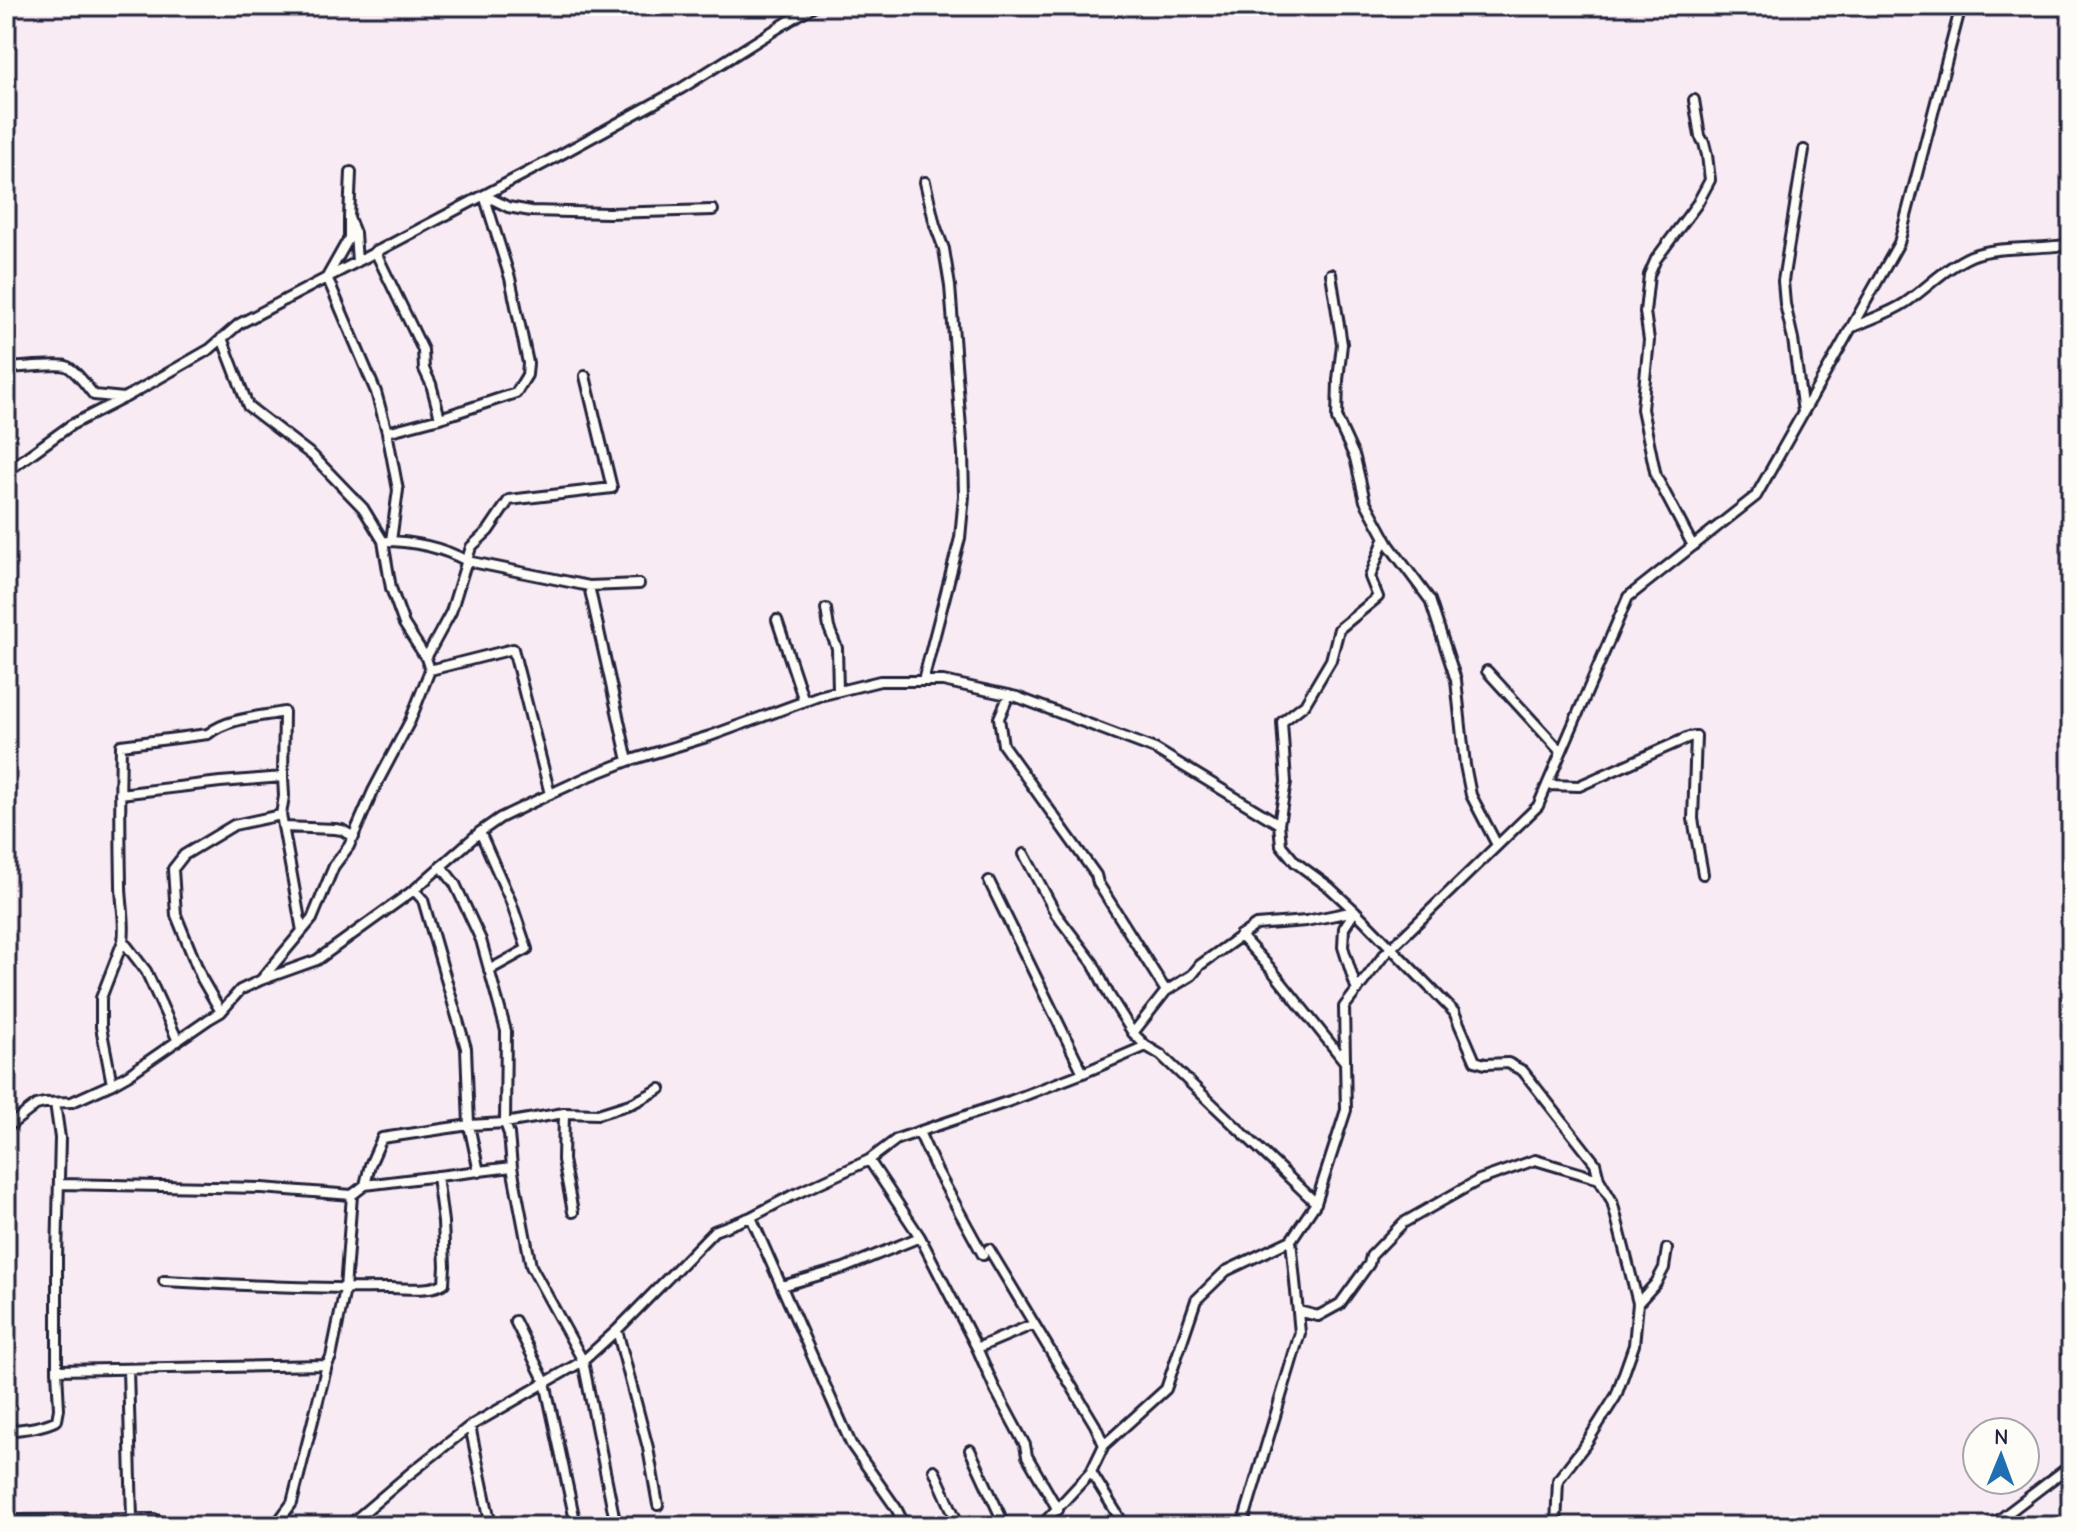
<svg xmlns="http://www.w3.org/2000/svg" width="2077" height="1532" viewBox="0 0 2077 1532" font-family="'Comic Neue',sans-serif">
  <rect width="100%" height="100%" fill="#f9ebf3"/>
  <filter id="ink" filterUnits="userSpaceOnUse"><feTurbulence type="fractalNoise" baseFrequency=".0125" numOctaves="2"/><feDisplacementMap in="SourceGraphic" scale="16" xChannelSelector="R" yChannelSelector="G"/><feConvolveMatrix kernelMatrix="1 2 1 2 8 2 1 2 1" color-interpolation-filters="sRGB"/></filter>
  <g filter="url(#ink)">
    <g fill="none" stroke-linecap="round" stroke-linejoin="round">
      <g stroke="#22223b" stroke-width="14">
        <path id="minor" d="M351 172 349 218 355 233 357 262
          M349 218V238L327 277 376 392 387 432 398 490 391 541
          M375 251 423 350 424 369 431 384 440 418
          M1331 274 1342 344 1338 380 1337 419 1355 458 1365 501 1389 545 1430 600 1456 680 1465 765 1471 795 1497 845
          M1853 327C1870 319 1890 313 1905 303 1927 288 1946 267 1971 256 1998 245 2041 250 2071 244
          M222 338 248 406 313 456 363 508 383 541C412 541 441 547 467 561L589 586 639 584
          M6 368C19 368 57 363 66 366 77 371 87 387 94 395L124 398
          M1803 412 1793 339 1785 304 1783 281 1804 150
          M387 432 440 418 516 393 527 375 528 363 510 278 484 195 508 207 531 211 608 213 713 210
          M6 472 71 425 128 396 210 349 239 324 547 162 682 88 813 6
          M1385 537 1370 577 1378 597 1339 629 1331 660 1305 704 1282 722 1286 782 1279 824 1281 845 1295 862 1329 887 1355 911 1454 1012 1475 1061 1485 1064 1508 1063 1523 1071 1595 1163 1599 1179
          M383 541 391 588 404 624 426 658
          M1693 546 1656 476 1642 409 1649 340 1645 312 1649 275 1656 259 1697 204 1710 180 1707 155 1704 143 1700 136 1694 100
          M589 586 628 761
          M826 609 829 628 837 648 838 691
          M777 620 804 701
          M430 670 513 649 550 794
          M1487 671 1561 752
          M923 681 960 538 964 496 963 454 950 286 944 249 935 225 925 182
          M1009 695 999 718 1003 745 1096 875 1098 883 1166 991
          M1547 785 1579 786 1689 737 1696 736 1693 819 1703 874
          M120 794 220 782 283 777 284 712C259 717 228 718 208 734L121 745C120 791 120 838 121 885 121 904 126 923 123 941L146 971 178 1041
          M281 815 302 931
          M283 827 335 829 342 830 354 837
          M480 832 511 902 527 949 489 970
          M1024 854 1056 914 1093 963 1109 995 1133 1033 1146 1046
          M441 866 455 884 481 940 506 1031 505 1123 509 1134 512 1167 531 1266 583 1361 616 1526
          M989 881 1083 1073
          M414 890 423 900 466 1048 469 1125 479 1172
          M1240 935 1270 968 1345 1062
          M261 980 317 960 414 890 480 832 500 818 550 794 587 777 628 761 710 736 819 696 880 681H943L1017 697 1155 749 1279 824
          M221 1012 202 979 176 915 173 869 184 855 234 825 281 815 284 796 283 777
          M1133 1033 1166 991 1192 975 1200 965 1256 925 1306 921 1355 911 1344 928 1343 947 1357 991
          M112 1084 101 1027V998L123 941
          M564 1113 563 1160 573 1212
          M6 1128 36 1105 44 1103 72 1102 112 1084 128 1075 209 1019 221 1012 240 990 261 980 312 919 334 866 349 846 373 791 410 721 430 670 426 658 451 612 471 547 488 531 509 500 612 488 585 376
          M919 1132 936 1169 983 1255
          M869 1160 920 1237 977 1348
          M60 1184 262 1188 352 1195 365 1185 512 1167
          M365 1185 370 1165 382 1138 469 1125 505 1123 564 1113 598 1114 633 1103 660 1089
          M751 1217 851 1444 896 1508 905 1526
          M989 1249 1095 1425 1104 1445
          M164 1281C239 1285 314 1289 389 1288 406 1288 430 1292 444 1283L445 1266 443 1222 437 1176
          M782 1286 844 1268 920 1237
          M1298 1311 1318 1316 1340 1304 1369 1264 1371 1256 1403 1223 1479 1180 1535 1160 1599 1179 1612 1201 1638 1303
          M515 1321 545 1382 576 1525
          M1034 1324 977 1348 995 1389 1025 1445 1027 1456 1058 1510
          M617 1330 648 1448 658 1505
          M128 1369 132 1519
          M57 1370 327 1365
          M470 1426 491 1526
          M6 1431C24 1429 41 1428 57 1420L59 1409 57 1370V1258L60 1138 55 1103
          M970 1450 1005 1526
          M934 1470 959 1526
          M1091 1472 1119 1517 1121 1526
          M6 1520 154 1519 171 1526
          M275 1526 292 1503 327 1365 331 1357 345 1289 352 1195
          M348 1526 408 1475 470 1426 583 1361 617 1330 714 1231 751 1217 791 1196 869 1160 897 1139 1010 1101 1083 1073 1146 1046 1161 1055 1316 1203
          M1041 1526 1091 1472 1104 1445 1166 1389 1196 1300 1226 1271 1291 1240
          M1242 1526 1300 1333 1291 1240 1316 1203 1346 1110 1344 1007 1384 955 1538 806 1628 597 1756 496 1899 243 1961 6
          M1556 1526 1558 1480 1585 1445 1616 1396 1634 1345 1638 1303 1656 1283 1664 1268 1667 1249
          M1991 1526 2071 1465"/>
      </g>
      <use href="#minor" stroke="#fdfcf7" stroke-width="8"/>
    </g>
  </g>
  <rect width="2077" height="1532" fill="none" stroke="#fdfcf7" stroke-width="32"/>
  <rect x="16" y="16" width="2045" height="1500" fill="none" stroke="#22223b" stroke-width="3" filter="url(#ink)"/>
  <g transform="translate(2001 1456) rotate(1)"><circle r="38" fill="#fdfcf7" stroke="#a5a5ac" stroke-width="2"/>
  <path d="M0-6L14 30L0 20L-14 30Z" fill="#1f6fb2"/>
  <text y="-12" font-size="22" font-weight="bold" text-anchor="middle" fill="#22223b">N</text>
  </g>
</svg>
